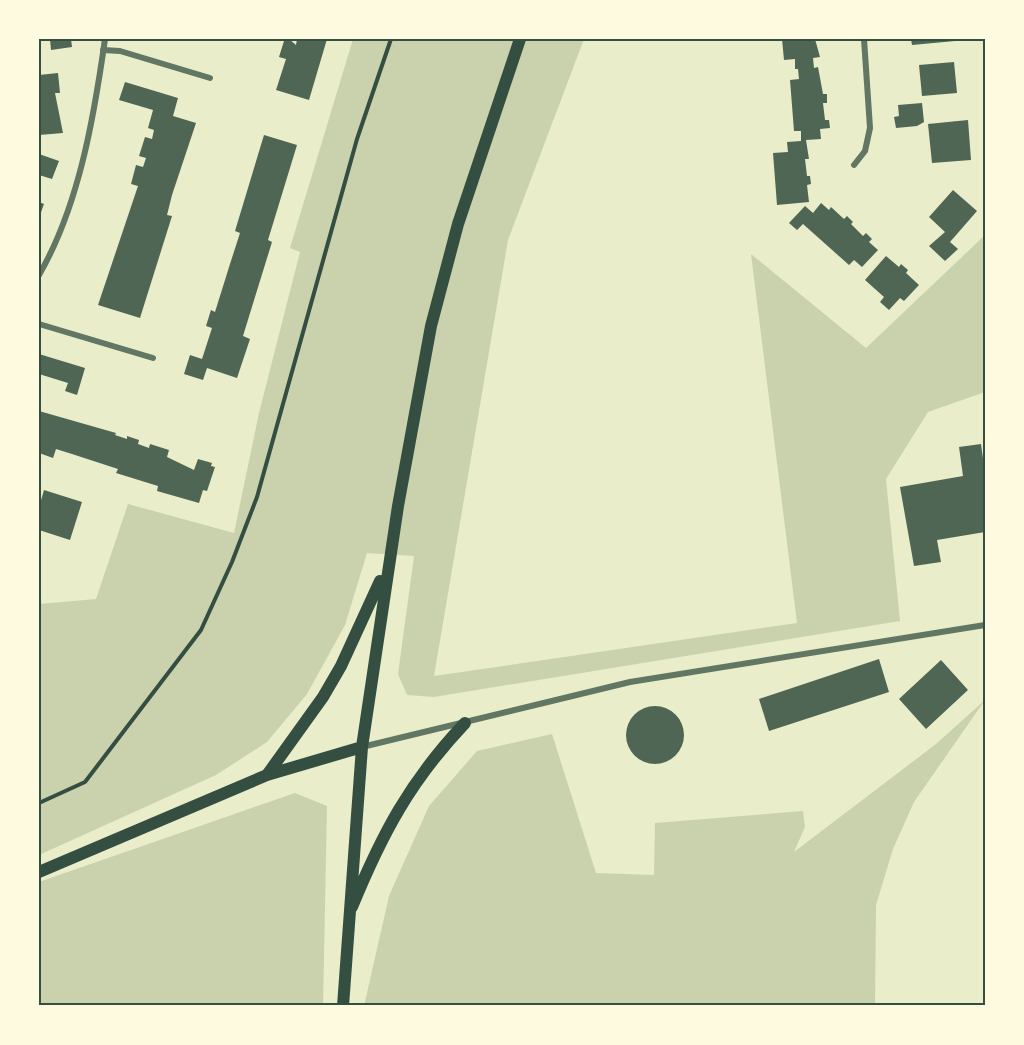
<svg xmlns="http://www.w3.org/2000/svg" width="1024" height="1045" viewBox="0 0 1024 1045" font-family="'DM Sans',sans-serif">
  <rect width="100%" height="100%" fill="#e9edc9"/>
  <path fill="#cad2ad" d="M353 39H584L508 240 434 676 797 623 751 254 866 348 985 235V392L928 412 886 479 900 621 434 697 407 695 398 674 414 556 367 553 345 625 307 694 267 742 216 775 39 855V604L96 599 128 504 234 533 259 413 300 252 290 248Z
    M985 700 914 802 893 849 876 905 875 1006H364L389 896 429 806 477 751 552 734 596 873 654 875 655 823 803 811 805 827 794 852 936 744Z
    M295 793 327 806 323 1006H39V882Z"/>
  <path fill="#4f6655" d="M50 39H71L72 47 51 50Z
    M289 39 296 45 297 39H327L309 100 276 90 286 59 279 57 284 41Z
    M782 39H815L820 57 813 58 814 68 818 67 823 94H827V103H823L825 120H829L830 128 820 129 821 139 806 140 809 159H805L807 176H810L811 184 807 185 809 202 777 205 773 153 788 152 787 142 801 141V131H794L790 80 799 79 798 69H795V59L784 60Z
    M911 39H955V41L912 45Z
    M954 62 957 93 922 96 919 65Z
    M58 73 60 93H55L63 133 39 135V75Z
    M125 82 178 98 173 116 196 123 172 195 167 215 172 216 140 318 98 305 138 186 131 184 136 165 143 167 146 158 139 156 145 137 152 139 154 130 148 128 153 110 119 100Z
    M922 103 924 122 917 126 896 128 894 117 899 116 898 105Z
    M968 120 971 160 932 163 928 124Z
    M264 135 297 145 268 240 272 242 243 336 250 339 237 378 207 368 203 380 184 374 190 355 202 359 212 328 206 326 211 310 215 312 230 264 240 233 235 231Z
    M39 154 59 161 52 179 39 175Z
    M953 190 977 211 950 242 958 249 945 261 929 246 945 232 929 217Z
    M39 202 44 204 39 218Z
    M821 203 829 210 831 207 844 219 847 216 853 222 851 224 863 236 866 233 872 239 869 242 878 250 862 267 854 260 849 265 803 224 797 230 789 223 805 206 813 213Z
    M886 256 899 267 901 264 908 270 906 273 919 285 904 301 900 298 889 310 880 302 884 297 865 280Z
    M39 354 85 368 77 395 65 391 68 383 39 374Z
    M39 411 116 433 115 435 127 439V436L139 440 138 444 149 448 150 444 169 450 167 457 194 470 198 459 212 463 211 466 215 467 207 491 203 490 199 503 157 491 158 486 116 473 118 469 72 454 56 449 53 458 39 453Z
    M981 444 985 473V532L937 540 941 562 914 566 900 487 963 476 959 447Z
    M44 490 82 502 70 540 39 530V507Z
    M879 659 889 692 769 731 759 699Z
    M941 660 968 690 926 729 899 699Z
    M626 735a29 29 0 1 1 58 0a29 29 0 1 1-58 0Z"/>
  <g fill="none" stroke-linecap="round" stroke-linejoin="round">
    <path stroke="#344e41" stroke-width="4" d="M39 803 85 782 201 630 232 562 257 497 357 139 391 39"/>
    <path stroke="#617663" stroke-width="6" d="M103 50 120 51 210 78
      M854 165 865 151 870 128 864 39
      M39 275C79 206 94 117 105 39
      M39 324 153 358
      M362 747 630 682 985 625"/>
    <path stroke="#344e41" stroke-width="12" d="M267 775 323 697 341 666 380 581
      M39 872 267 775 362 747
      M352 907C382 834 410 781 465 723
      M343 1006 362 747 398 506 431 326 458 224 520 39"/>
  </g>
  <rect width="1024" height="1045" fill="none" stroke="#fefae0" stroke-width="81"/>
  <rect x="40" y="40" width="944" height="964" fill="none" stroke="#344e41" stroke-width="2"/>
</svg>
